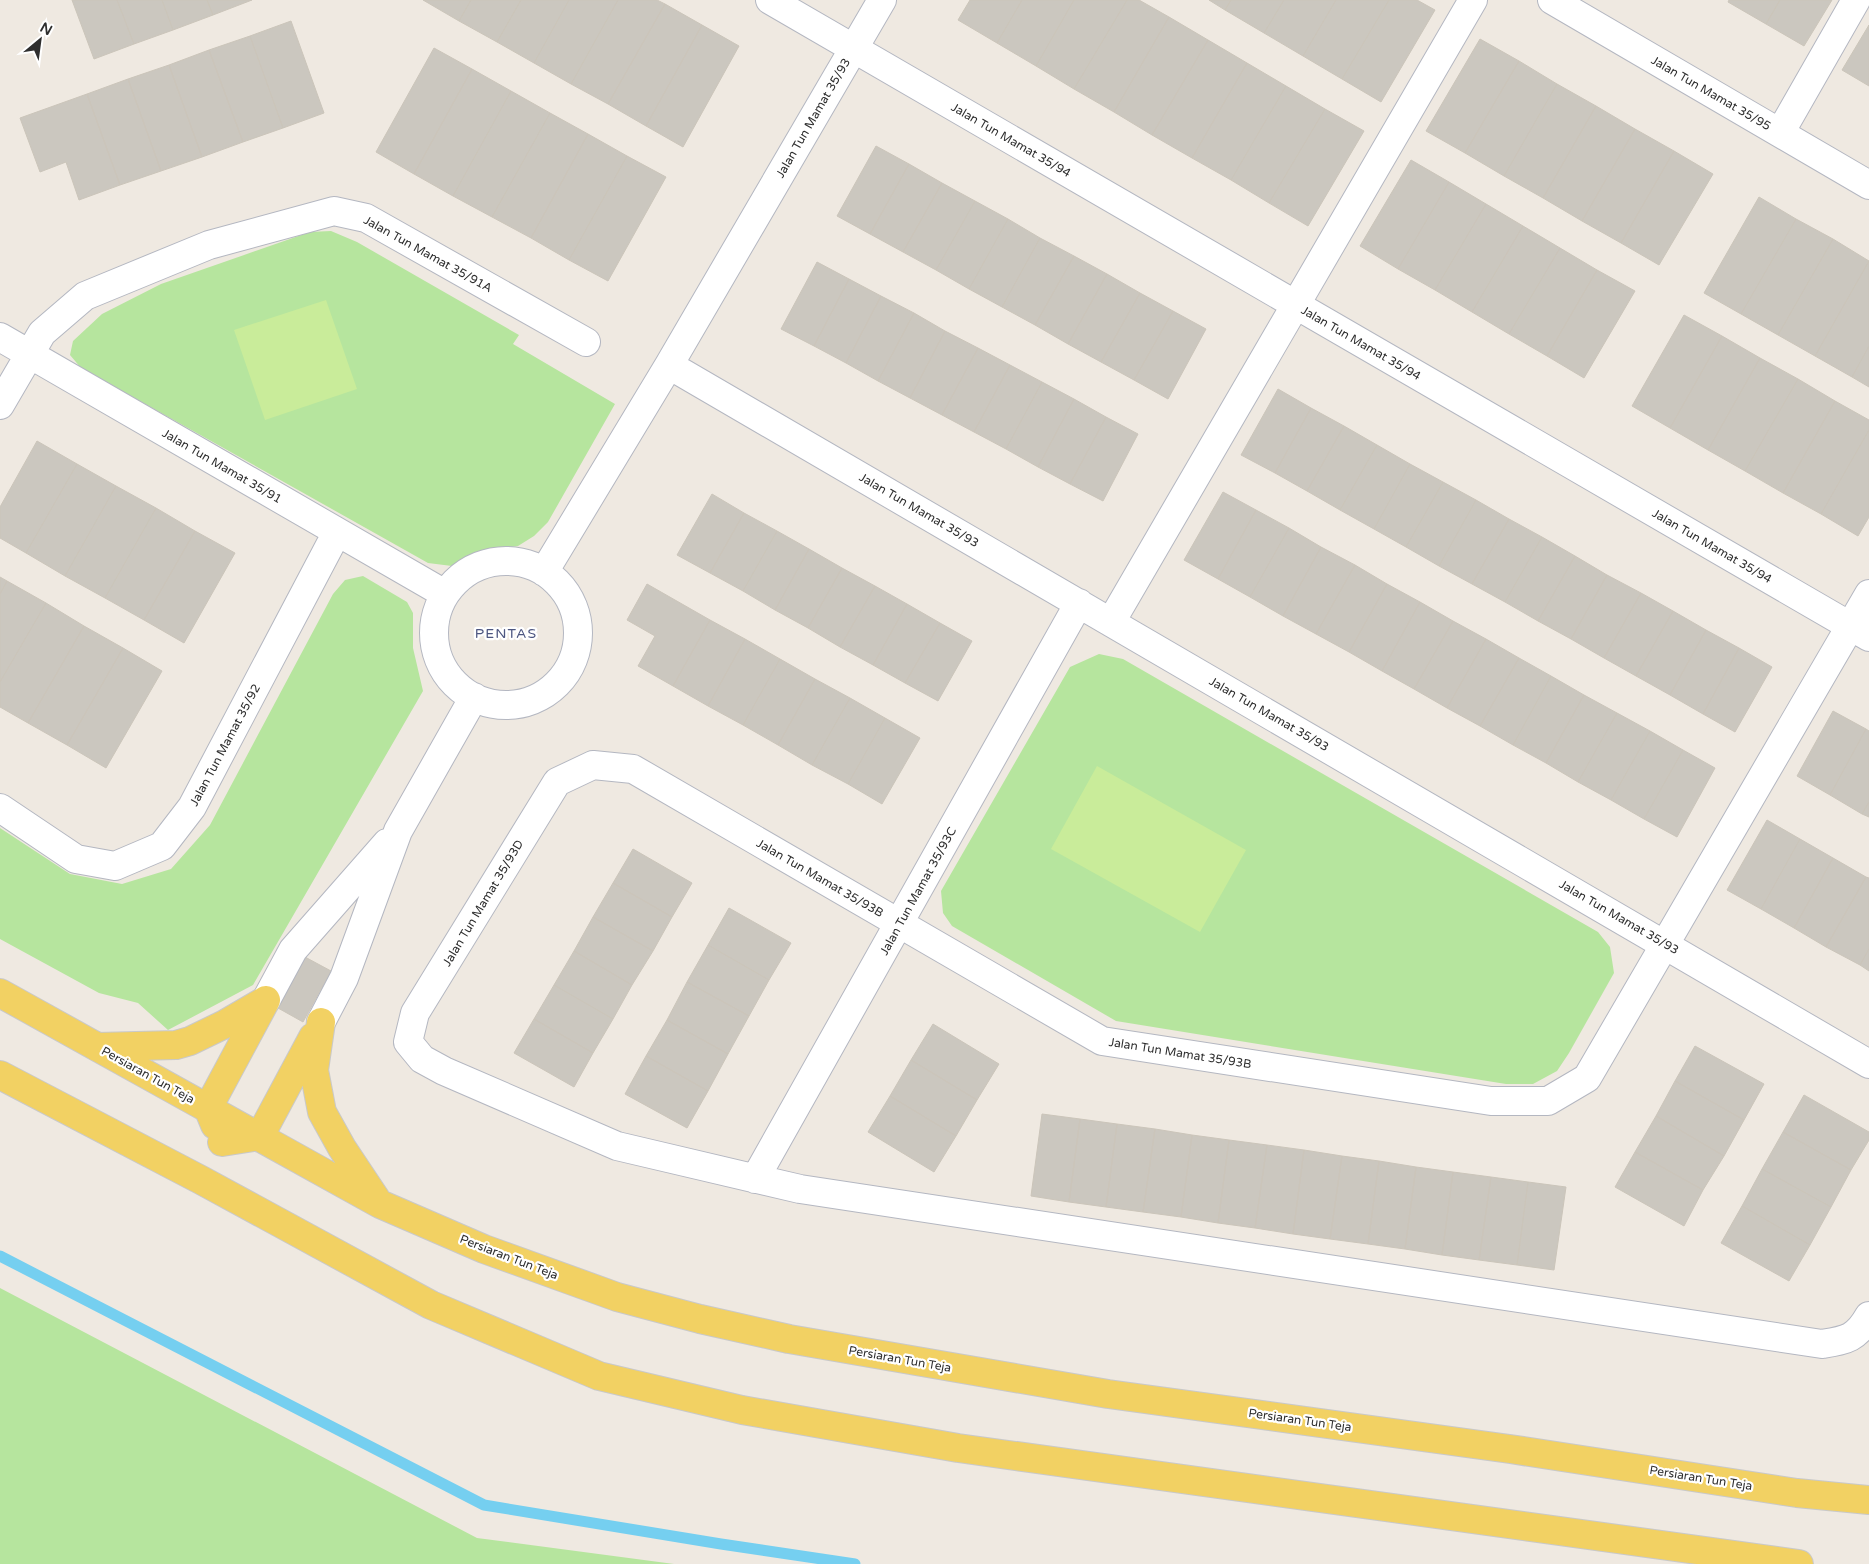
<svg xmlns="http://www.w3.org/2000/svg" width="1869" height="1564" viewBox="0 0 1869 1564" font-family="'Varela Round',sans-serif">
  <rect width="100%" height="100%" fill="#efe9e1"/>
  <path fill="#b6e59e" d="M331 231 357 242 519 335 513 344 615 404 548 522 534 536 518 546 485 551 452 566 428 563 81 368 70 355 73 341 102 314 161 284 310 232Z
    M363 576 407 602 413 613V648L423 691 253 985 168 1030 138 1003 99 993 0 939V828L70 874 122 884 171 869 210 825 333 594 345 580Z
    M1099 654 1123 659 1598 932 1610 947 1614 973 1569 1053 1557 1071 1533 1084H1506L1116 1021 952 926 943 913 941 891 1070 667Z
    M0 1288 477 1538 674 1564H0Z"/>
  <path fill="#c9ec9a" d="M326 300 357 389 265 420 234 330Z
    M1097 766 1246 850 1200 932 1051 849Z"/>
  <g fill="none" stroke-linecap="round" stroke-linejoin="round">
    <path stroke="#75cff0" stroke-width="11" d="M0 1256 484 1505 721 1544 855 1564"/>
  </g>
  <path fill="#cbc7bf" stroke="#cbc5ba" d="M72 0H117L134 44 94 59Z
    M117 0H162L173 30 134 44Z
    M162 0H207L213 15 173 30Z
    M207 0H252L213 15Z
    M423 0H471L459 21Z
    M471 0H521L497 42 459 21Z
    M521 0H569L534 63 497 42Z
    M569 0H618L571 84 534 63Z
    M618 0H657L665 4 608 104 571 84Z
    M970 0H1022L997 43 958 20Z
    M1022 0H1074L1036 66 997 43Z
    M1074 0H1127L1074 89 1036 66Z
    M1127 0H1139L1169 17 1114 112 1074 89Z
    M1209 0H1231L1225 10Z
    M1231 0H1284L1264 33 1225 10Z
    M1284 0H1336L1303 56 1264 33Z
    M1336 0H1389L1342 79 1303 56Z
    M1389 0H1417L1435 10 1381 102 1342 79Z
    M1729 0H1780L1766 24 1728 2Z
    M1780 0H1832L1804 46 1766 24Z
    M665 4 702 25 646 126 608 104Z
    M1169 17 1208 40 1152 135 1114 112Z
    M291 21 324 113 283 128 250 36Z
    M702 25 739 46 683 147 646 126Z
    M1869 25V86L1842 70Z
    M250 36 283 128 243 142 209 50Z
    M1480 39 1519 61 1465 153 1426 131Z
    M1208 40 1247 63 1192 158 1152 135Z
    M434 48 472 69 414 174 376 152Z
    M209 50 243 142 202 157 169 65Z
    M1519 61 1557 84 1504 176 1465 153Z
    M1247 63 1286 86 1231 180 1192 158Z
    M169 65 202 157 161 171 128 79Z
    M472 69 511 91 453 196 414 174Z
    M128 79 161 171 120 185 87 94Z
    M1557 84 1596 106 1543 198 1504 176Z
    M1286 86 1325 109 1269 203 1231 180Z
    M511 91 550 113 492 217 453 196Z
    M87 94 120 185 79 200 66 162 40 172 20 118Z
    M1596 106 1635 129 1582 221 1543 198Z
    M1325 109 1364 131 1308 226 1269 203Z
    M550 113 588 134 531 238 492 217Z
    M1635 129 1674 151 1621 243 1582 221Z
    M588 134 627 156 569 260 531 238Z
    M876 146 909 164 870 234 837 216Z
    M1674 151 1713 174 1659 265 1621 243Z
    M627 156 666 177 608 281 569 260Z
    M1411 160 1449 182 1398 269 1360 246Z
    M909 164 942 183 903 252 870 234Z
    M1449 182 1486 204 1435 290 1398 269Z
    M942 183 975 201 936 270 903 252Z
    M1759 197 1796 219 1741 314 1704 293Z
    M975 201 1008 219 969 289 936 270Z
    M1486 204 1523 226 1472 312 1435 290Z
    M1008 219 1040 238 1002 307 969 289Z
    M1796 219 1833 239 1778 335 1741 314Z
    M1523 226 1560 248 1509 334 1472 312Z
    M1040 238 1074 256 1035 325 1002 307Z
    M1833 239 1869 261 1815 356 1778 335Z
    M1560 248 1597 270 1547 356 1509 334Z
    M1074 256 1107 274 1068 344 1035 325Z
    M1869 261V346L1852 377 1815 356Z
    M817 262 849 279 814 346 781 329Z
    M1597 270 1635 291 1584 378 1547 356Z
    M1107 274 1140 293 1101 362 1068 344Z
    M849 279 881 296 846 363 814 346Z
    M1140 293 1173 311 1134 380 1101 362Z
    M881 296 914 313 878 381 846 363Z
    M1173 311 1206 329 1168 399 1134 380Z
    M914 313 945 331 910 398 878 381Z
    M1684 315 1722 336 1670 428 1632 406Z
    M945 331 978 348 942 415 910 398Z
    M1722 336 1760 358 1708 450 1670 428Z
    M1869 346V387L1852 377Z
    M978 348 1010 365 974 432 942 415Z
    M1760 358 1798 379 1745 471 1708 450Z
    M1010 365 1042 382 1006 449 974 432Z
    M1798 379 1835 401 1783 493 1745 471Z
    M1042 382 1074 399 1038 467 1006 449Z
    M1278 389 1311 408 1275 473 1241 455Z
    M1074 399 1106 417 1070 484 1038 467Z
    M1835 401 1869 420V430L1821 514 1783 493Z
    M1311 408 1344 426 1307 491 1275 473Z
    M1106 417 1138 434 1103 501 1070 484Z
    M1344 426 1377 445 1340 510 1307 491Z
    M1869 430V517L1858 536 1821 514Z
    M37 441 77 464 26 553 0 538V507Z
    M1377 445 1410 464 1374 529 1340 510Z
    M77 464 116 486 65 576 26 553Z
    M1410 464 1443 482 1406 547 1374 529Z
    M1443 482 1476 500 1439 566 1406 547Z
    M116 486 156 508 105 598 65 576Z
    M1223 492 1256 510 1218 579 1184 560Z
    M712 494 744 513 710 573 677 555Z
    M1476 500 1509 519 1472 584 1439 566Z
    M156 508 195 531 144 620 105 598Z
    M1256 510 1289 528 1250 597 1218 579Z
    M744 513 777 531 743 591 710 573Z
    M1509 519 1542 537 1505 602 1472 584Z
    M1289 528 1321 547 1283 616 1250 597Z
    M195 531 235 553 184 643 144 620Z
    M777 531 809 549 775 610 743 591Z
    M1542 537 1575 556 1538 621 1505 602Z
    M1321 547 1355 565 1316 634 1283 616Z
    M809 549 842 568 808 628 775 610Z
    M1575 556 1607 575 1571 639 1538 621Z
    M1355 565 1387 584 1349 652 1316 634Z
    M842 568 875 586 840 647 808 628Z
    M1607 575 1641 593 1604 658 1571 639Z
    M0 577 7 581 0 594Z
    M7 581 46 603 0 682V594Z
    M647 584 710 620 673 686 638 666 655 636 627 620Z
    M1387 584 1420 602 1382 671 1349 652Z
    M875 586 907 604 873 665 840 647Z
    M1641 593 1673 611 1636 676 1604 658Z
    M1420 602 1453 621 1414 689 1382 671Z
    M46 603 84 626 28 723 0 707V682Z
    M907 604 940 623 905 683 873 665Z
    M1673 611 1706 630 1670 695 1636 676Z
    M710 620 745 639 708 706 673 686Z
    M1453 621 1486 639 1447 708 1414 689Z
    M940 623 972 641 938 701 905 683Z
    M84 626 123 648 67 745 28 723Z
    M1706 630 1739 648 1703 714 1670 695Z
    M745 639 780 659 743 725 708 706Z
    M1486 639 1519 658 1480 726 1447 708Z
    M123 648 162 671 106 768 67 745Z
    M1739 648 1772 667 1735 732 1703 714Z
    M1519 658 1551 676 1513 745 1480 726Z
    M780 659 815 679 778 745 743 725Z
    M1551 676 1584 695 1546 763 1513 745Z
    M815 679 850 698 812 765 778 745Z
    M1584 695 1617 713 1578 782 1546 763Z
    M850 698 885 718 848 784 812 765Z
    M1833 711 1866 729 1830 795 1797 776Z
    M1617 713 1650 731 1611 800 1578 782Z
    M885 718 920 738 882 804 848 784Z
    M1866 729 1869 731V802L1862 814 1830 795Z
    M1650 731 1683 750 1644 819 1611 800Z
    M1683 750 1715 768 1677 837 1644 819Z
    M1869 802V817L1862 814Z
    M1767 820 1800 839 1761 909 1727 890Z
    M1800 839 1833 858 1794 928 1761 909Z
    M633 849 692 883 672 917 613 883Z
    M1833 858 1866 877 1826 947 1794 928Z
    M1866 877 1869 878V949L1860 965 1826 947Z
    M613 883 672 917 653 951 593 917Z
    M729 908 791 943 769 980 708 945Z
    M593 917 653 951 632 985 574 951Z
    M708 945 769 980 749 1016 687 982Z
    M1869 949V971L1860 965Z
    M574 951 632 985 613 1019 554 985Z
    M305 957 331 971 303 1022 278 1008Z
    M687 982 749 1016 728 1054 667 1020Z
    M554 985 613 1019 593 1053 534 1019Z
    M534 1019 593 1053 574 1087 514 1053Z
    M667 1020 728 1054 708 1091 646 1056Z
    M933 1024 999 1064 977 1100 911 1060Z
    M1695 1046 1764 1084 1744 1120 1675 1081Z
    M646 1056 708 1091 687 1128 625 1094Z
    M911 1060 977 1100 956 1136 890 1096Z
    M1675 1081 1744 1120 1724 1156 1656 1116Z
    M1804 1095 1869 1132V1140L1851 1170 1783 1132Z
    M890 1096 956 1136 934 1172 868 1132Z
    M1042 1114 1080 1119 1069 1202 1031 1196Z
    M1656 1116 1724 1156 1703 1190 1635 1152Z
    M1080 1119 1117 1124 1106 1207 1069 1202Z
    M1117 1124 1155 1129 1143 1212 1106 1207Z
    M1155 1129 1192 1135 1181 1217 1143 1212Z
    M1783 1132 1851 1170 1831 1207 1762 1169Z
    M1192 1135 1229 1140 1218 1223 1181 1217Z
    M1229 1140 1267 1145 1255 1228 1218 1223Z
    M1267 1145 1304 1150 1293 1234 1255 1228Z
    M1304 1150 1342 1156 1330 1239 1293 1234Z
    M1635 1152 1703 1190 1684 1226 1615 1187Z
    M1342 1156 1379 1161 1368 1244 1330 1239Z
    M1379 1161 1416 1167 1405 1249 1368 1244Z
    M1416 1167 1453 1172 1442 1255 1405 1249Z
    M1762 1169 1831 1207 1810 1245 1742 1206Z
    M1453 1172 1491 1177 1479 1260 1442 1255Z
    M1491 1177 1528 1182 1517 1265 1479 1260Z
    M1528 1182 1566 1187 1554 1270 1517 1265Z
    M1742 1206 1810 1245 1789 1281 1721 1243Z"/>
  <g fill="none" stroke-linecap="round" stroke-linejoin="round">
    <g stroke="#b4b7c1" stroke-width="30">
      <path id="minor" d="M770 0 1869 637
        M1552 0 1869 185
        M1780 133 1856 0
        M0 337 445 594
        M669 365 1869 1064
        M0 405 42 333 85 296 209 245 334 211 366 218 586 342
        M434 633a72 72 0 1 1 144 0a72 72 0 1 1-144 0Z
        M544 572 669 365 882 0
        M1869 594 1587 1078 1548 1101H1491L1102 1041 633 769 593 765 557 782 415 1013 408 1042 422 1059 444 1071 617 1146 800 1189 1822 1344C1846 1340 1856 1339 1869 1316
        M1111 622 1473 0
        M0 808 76 859 115 866 162 846 192 807 337 532
        M266 1000 293 950 387 843
        M321 1022 344 978 398 831 474 697
        M755 1179 1079 603"/>
    </g>
    <g stroke="#c9c9c9" stroke-width="30">
      <path id="major" d="M0 993 380 1204 484 1249 617 1297 700 1319 789 1339 1108 1394 1510 1449 1797 1493 1869 1500
        M321 1022 314 1070 322 1112 342 1148 376 1199
        M97 1047 176 1045 190 1041 225 1024 266 1000
        M0 1075 201 1180 431 1305 599 1376 742 1410 958 1448 1799 1564
        M215 1125 208 1108 266 1000
        M222 1142 260 1136 313 1037"/>
    </g>
    <use href="#minor" stroke="#fff" stroke-width="28"/>
    <use href="#major" stroke="#f2d163" stroke-width="28"/>
  </g>
  <g text-anchor="middle" stroke-width="4.5" stroke-linejoin="round" paint-order="stroke">
    <g font-size="12" fill="#2e2e2e" stroke="#fff">
      <text transform="translate(1711 93) rotate(30)" y="4">Jalan Tun Mamat 35/95</text>
      <text transform="translate(813 118) rotate(-60)" y="4">Jalan Tun Mamat 35/93</text>
      <text transform="translate(1011 140) rotate(30)" y="4">Jalan Tun Mamat 35/94</text>
      <text transform="translate(428 254) rotate(29)" y="4">Jalan Tun Mamat 35/91A</text>
      <text transform="translate(1361 343) rotate(30)" y="4">Jalan Tun Mamat 35/94</text>
      <text transform="translate(222 466) rotate(30)" y="4">Jalan Tun Mamat 35/91</text>
      <text transform="translate(919 510) rotate(30)" y="4">Jalan Tun Mamat 35/93</text>
      <text transform="translate(1712 546) rotate(30)" y="4">Jalan Tun Mamat 35/94</text>
      <text transform="translate(1269 714) rotate(30)" y="4">Jalan Tun Mamat 35/93</text>
      <text transform="translate(225 745) rotate(-62)" y="4">Jalan Tun Mamat 35/92</text>
      <text transform="translate(820 878) rotate(30)" y="4">Jalan Tun Mamat 35/93B</text>
      <text transform="translate(918 891) rotate(-61)" y="4">Jalan Tun Mamat 35/93C</text>
      <text transform="translate(483 903) rotate(-59)" y="4">Jalan Tun Mamat 35/93D</text>
      <text transform="translate(1619 917) rotate(30)" y="4">Jalan Tun Mamat 35/93</text>
      <text transform="translate(1180 1053) rotate(9)" y="4">Jalan Tun Mamat 35/93B</text>
      <text transform="translate(148 1075) rotate(29)" y="4">Persiaran Tun Teja</text>
      <text transform="translate(509 1257) rotate(21)" y="4">Persiaran Tun Teja</text>
      <text transform="translate(900 1359) rotate(10)" y="4">Persiaran Tun Teja</text>
      <text transform="translate(1300 1420) rotate(8)" y="4">Persiaran Tun Teja</text>
      <text transform="translate(1701 1478) rotate(9)" y="4">Persiaran Tun Teja</text>
    </g>
    <g font-size="14" letter-spacing="1" fill="#4d5680" stroke="#fff">
      <text x="506" y="638">PENTAS</text>
    </g>
  </g>
  <g transform="translate(40 40) rotate(29)" stroke="#ffffff" stroke-width="4" paint-order="stroke">
  <path d="M0-4L9 19L0 12L-9 19Z" fill="#2e2e2e"/>
  <text y="-8" font-size="14" font-weight="bold" text-anchor="middle" fill="#2e2e2e">N</text>
  </g>
</svg>
